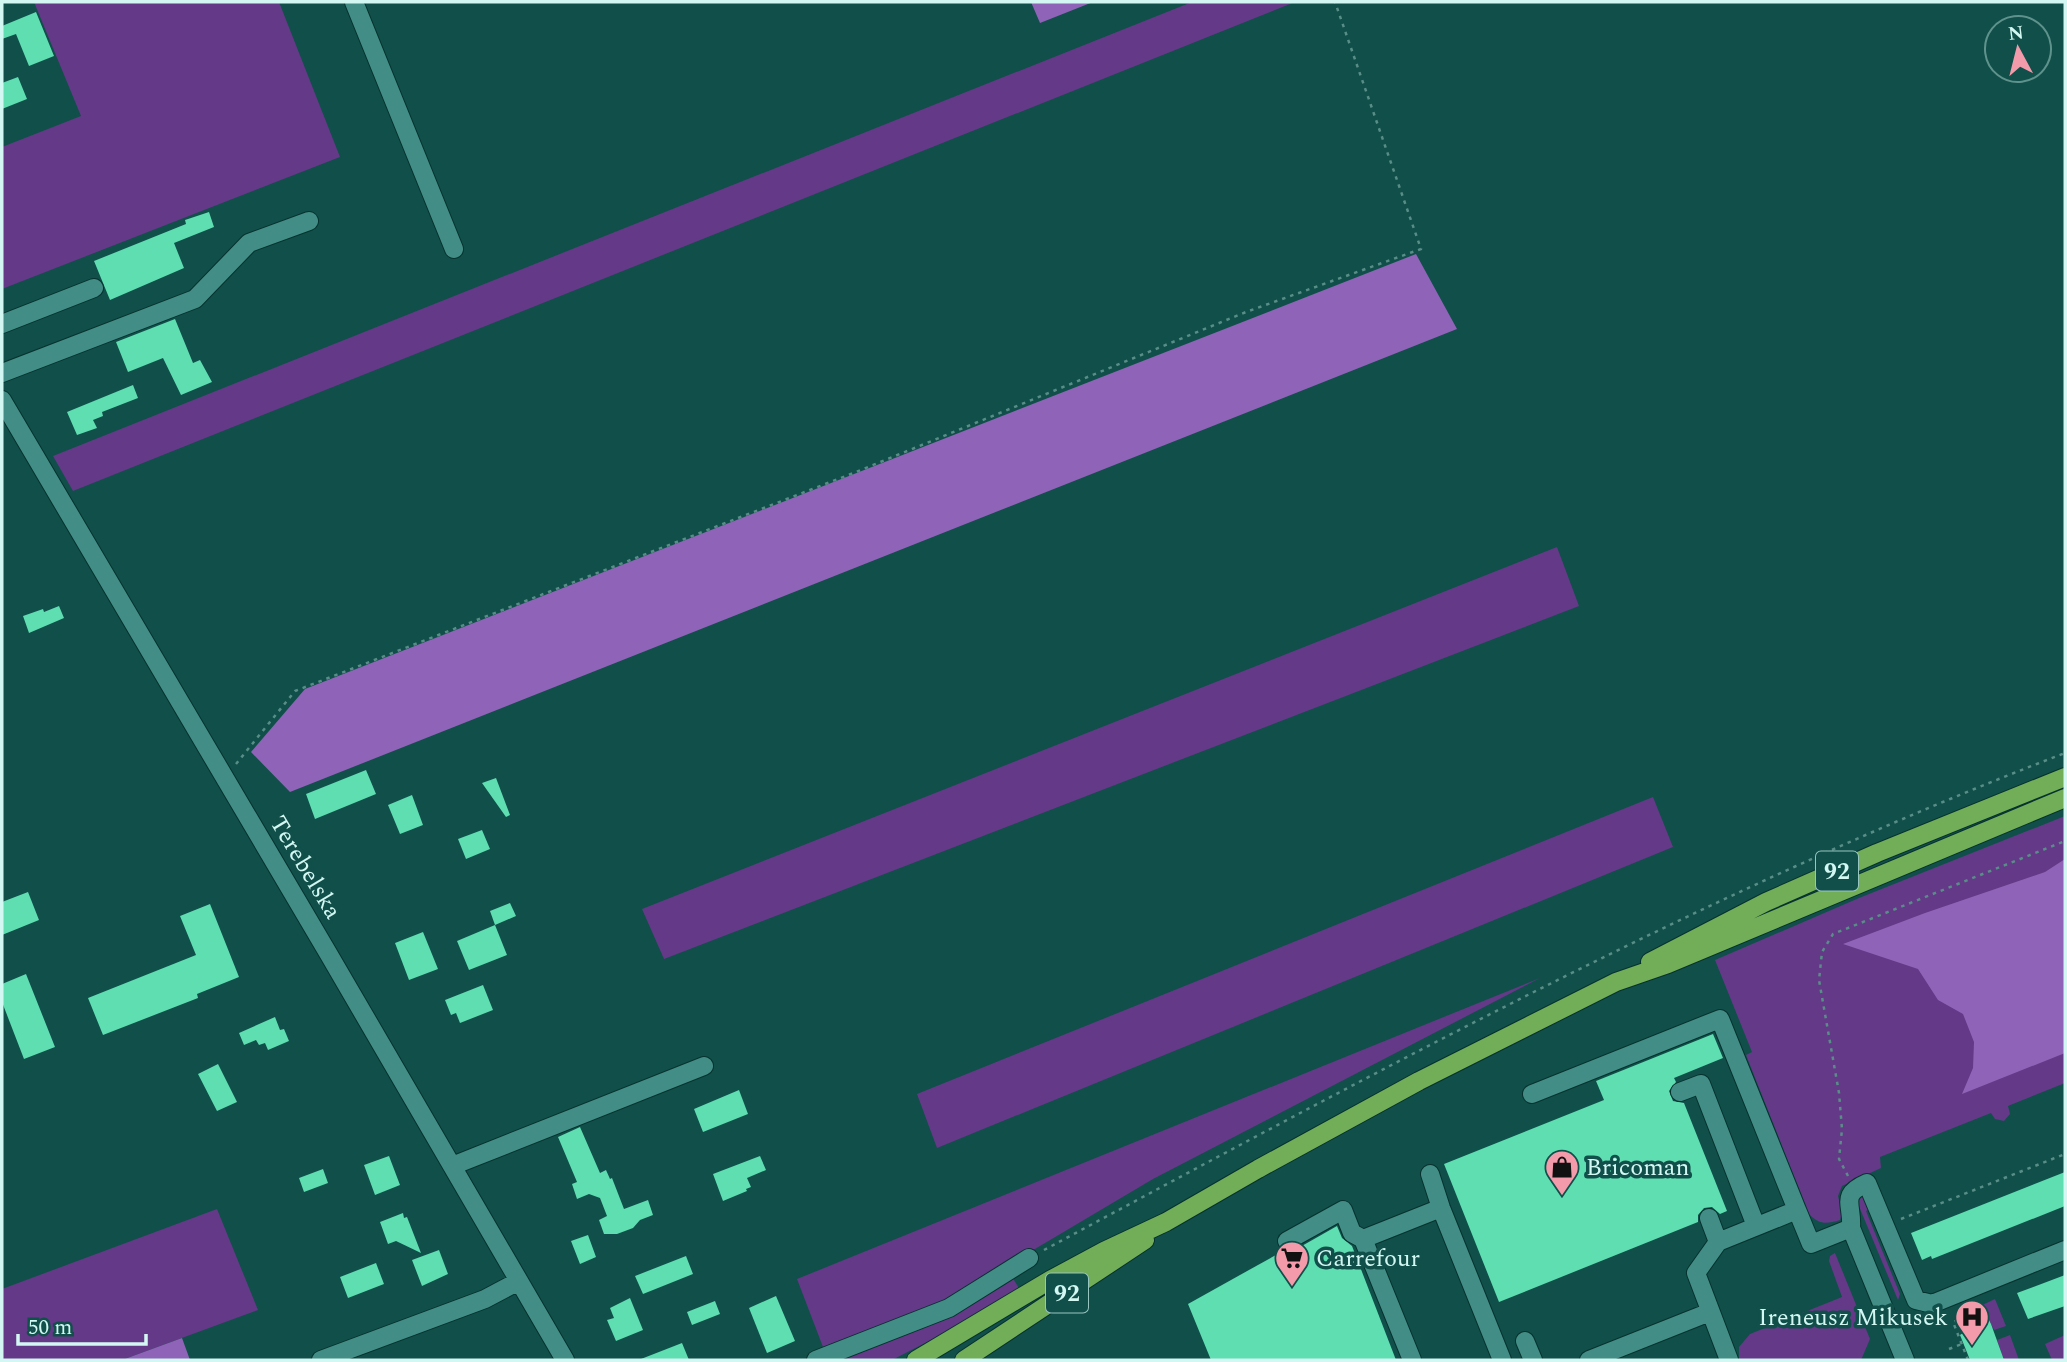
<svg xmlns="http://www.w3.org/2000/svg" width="2067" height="1362" viewBox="0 0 2067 1362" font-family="Spectral,serif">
  <rect width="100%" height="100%" fill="#114f4a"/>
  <path fill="#643987" d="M34 2H279L340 157 2 289V147L81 116Z
    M1192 2H1295L73 491 53 456Z
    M1557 547 1579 606 664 959 642 909Z
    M1653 797 1673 847 937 1148 917 1094Z
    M2065 816V1083L2008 1106 2010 1114 2004 1121 1995 1119 1991 1113 1880 1157 1881 1168 1842 1186 1838 1196 1842 1213 1840 1220C1827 1224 1819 1225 1809 1214L1746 1055 1752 1052 1715 960 1859 898Z
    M1540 978 1153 1179 954 1297 823 1347 797 1279Z
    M1865 1195 1871 1208 1866 1211 1900 1294 1898 1300 1858 1204 1860 1197Z
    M217 1209 258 1310 122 1360H2V1289Z
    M1835 1253 1870 1339 1861 1360H1739V1347L1750 1334 1842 1297 1829 1261 1830 1256Z
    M1011 1275 1020 1290 966 1322 892 1360H831Z
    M1995 1299 2006 1326 1994 1330 1985 1312 1978 1314 1976 1308Z
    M2010 1335 2019 1360H2004L1997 1340Z
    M2065 1335V1360H2052L2045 1344Z"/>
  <path fill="#8f63b7" d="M1031 2H1093L1040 23Z
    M1416 254 1457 329 290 792 251 752 305 689Z
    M2065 859V1053L1962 1094 1973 1068 1974 1042 1963 1014 1938 1000 1918 969 1843 944 1925 913 2045 872Z
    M182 1338 190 1360H122Z"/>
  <path fill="#5edeb1" d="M36 12 54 56 29 66 16 34 2 39V26Z
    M18 77 27 99 2 109V83Z
    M209 212 214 227 174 243 184 268 110 300 94 261 186 224 185 220Z
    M175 319 193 363 200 360 212 382 181 395 163 358 128 372 116 342Z
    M133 385 138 398 102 412 103 416 93 420 97 428 77 435 67 412Z
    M59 606 64 618 29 633 23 616 43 609 44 612Z
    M366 770 376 794 315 819 306 794Z
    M496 778 510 815 506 817 482 783Z
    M412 795 423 825 400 834 388 805Z
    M482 830 490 849 466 859 458 839Z
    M28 892 39 920 2 935V902Z
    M510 903 516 916 495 925 490 911Z
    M210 904 239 977 197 994 198 998 103 1035 88 998 196 955 180 916Z
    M495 925 507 955 469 970 457 941Z
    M423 932 438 969 409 980 395 943Z
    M26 974 55 1047 24 1059 2 1002V984Z
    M483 985 493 1010 460 1023 456 1013 451 1015 445 1000Z
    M275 1017 280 1030 284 1029 289 1041 268 1050 265 1043 259 1045 256 1040 244 1045 239 1033Z
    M1713 1034 1723 1058 1674 1078 1676 1082 1669 1091 1673 1101 1684 1103 1727 1211 1720 1214 1712 1207 1704 1208 1698 1215V1222L1499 1302 1444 1164 1604 1100 1596 1081Z
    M218 1064 237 1102 217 1111 198 1074Z
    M739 1090 748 1114 703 1132 694 1109Z
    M580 1127 600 1173 606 1170 610 1179 612 1178 624 1209 648 1200 653 1215 640 1220 633 1228 617 1234H604L599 1220 607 1216 600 1198 589 1194 577 1199 572 1184 577 1182 558 1137Z
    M389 1156 400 1185 375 1195 364 1165Z
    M760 1156 766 1170 747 1178 751 1187 746 1189 747 1191 723 1201 713 1174Z
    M323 1169 328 1183 304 1192 299 1178Z
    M2065 1172V1206L1932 1259 1931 1256 1922 1260 1911 1233Z
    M403 1213 404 1218 407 1217 421 1253 396 1241 388 1244 380 1222Z
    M1337 1226 1342 1238 1352 1246 1396 1360H1211L1188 1304 1283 1251H1293Z
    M588 1235 596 1257 580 1264 571 1241Z
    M439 1250 448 1274 422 1286 412 1260Z
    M686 1256 693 1274 643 1294 635 1276Z
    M376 1263 384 1284 348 1298 340 1277Z
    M2065 1275V1306L2028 1319 2017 1293Z
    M776 1296 795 1341 767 1353 749 1308Z
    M630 1298 643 1330 616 1341 607 1320 614 1318 610 1308Z
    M715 1301 720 1314 692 1325 687 1312Z
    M1985 1312 1991 1324 2004 1360H1970L1960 1335 1963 1333 1958 1322Z
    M682 1343 689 1360H641V1359Z"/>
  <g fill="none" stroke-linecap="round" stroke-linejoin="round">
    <g stroke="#07322f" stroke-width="20">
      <path id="minor" d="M354 2 454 249
        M2 324 94 288
        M2 373 195 299 249 243 309 221
        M2 400 328 953 565 1360
        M1680 1092 1701 1084 1756 1226
        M1532 1094 1720 1019 1797 1210
        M452 1166 704 1066
        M1430 1174 1441 1208 1502 1360
        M1709 1218 1718 1242
        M1363 1239 1441 1208
        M1287 1241 1343 1210 1352 1233 1363 1239 1412 1360
        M1525 1341 1533 1360
        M321 1360 485 1299 519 1281
        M816 1360 949 1308 1029 1258
        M1589 1360 1710 1312
        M1729 1360 1696 1273 1718 1242 1797 1210 1811 1244 1851 1228
        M1905 1360 1851 1228C1853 1204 1839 1195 1867 1183L1916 1300 1932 1304 2065 1250"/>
    </g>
    <g stroke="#07322f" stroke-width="20">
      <path id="major" d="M1650 962 1766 902 1877 853 2065 777
        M916 1360 1050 1280 1104 1251 1166 1222 1258 1169 1419 1081 1616 982 1668 964 2065 798
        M964 1360 1145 1240"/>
    </g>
    <path stroke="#598d88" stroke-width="2.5" stroke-dasharray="3.5 5" stroke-linecap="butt" d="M236 764 295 691 856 472 1246 312 1421 249 1335 2
      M1848 1176 1839 1159 1842 1129 1839 1093 1819 980 1822 952 1833 934 2065 841
      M1901 1219 2065 1154
      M1044 1250C1378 1071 1711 889 2065 753
      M1949 1349 1962 1344
      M1968 1360 1953 1322 1975 1313 1971 1305"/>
    <use href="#minor" stroke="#428e86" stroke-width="18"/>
    <use href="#major" stroke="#72ae58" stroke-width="18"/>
  </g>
  <defs>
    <g id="shop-pin" transform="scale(1.75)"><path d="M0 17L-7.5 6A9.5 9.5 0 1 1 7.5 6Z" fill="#f39aab" stroke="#114f4a"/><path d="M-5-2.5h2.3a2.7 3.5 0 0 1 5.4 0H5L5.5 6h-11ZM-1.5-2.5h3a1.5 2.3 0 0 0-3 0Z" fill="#111"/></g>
    <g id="supermarket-pin" transform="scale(1.75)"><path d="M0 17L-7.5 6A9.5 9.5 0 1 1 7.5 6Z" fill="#f39aab" stroke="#114f4a"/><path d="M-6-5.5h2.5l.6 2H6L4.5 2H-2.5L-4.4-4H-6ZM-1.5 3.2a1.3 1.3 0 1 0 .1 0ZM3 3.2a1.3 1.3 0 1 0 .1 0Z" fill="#111"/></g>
    <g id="hospital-pin" transform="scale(1.75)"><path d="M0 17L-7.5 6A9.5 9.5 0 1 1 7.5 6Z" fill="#f39aab" stroke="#114f4a"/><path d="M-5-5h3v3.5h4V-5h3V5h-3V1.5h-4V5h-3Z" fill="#111"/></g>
  </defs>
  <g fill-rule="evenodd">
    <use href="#shop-pin" x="1562" y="1167"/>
    <use href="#supermarket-pin" x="1292" y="1258"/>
    <use href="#hospital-pin" x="1972" y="1317"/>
  </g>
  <g text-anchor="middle" stroke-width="7" stroke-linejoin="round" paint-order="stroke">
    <g fill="#114f4a" stroke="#99c5c0" stroke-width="2">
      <rect x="1816" y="851.5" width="42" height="39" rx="5"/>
      <rect x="1046" y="1273.5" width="42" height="39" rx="5"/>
    </g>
    <g font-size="23" font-weight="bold" fill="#d3f7f2">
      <text x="1837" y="879">92</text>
      <text x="1067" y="1301">92</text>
    </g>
    <g font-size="24" fill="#d3f7f2" stroke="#114f4a">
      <text transform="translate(306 867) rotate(59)" y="8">Terebelska</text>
    </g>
    <g font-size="24" fill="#d3f7f2" stroke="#114f4a" text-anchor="start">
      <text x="1586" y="1175">Bricoman</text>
      <text x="1316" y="1266">Carrefour</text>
      <text x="1948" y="1325" text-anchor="end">Ireneusz Mikusek</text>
    </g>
  </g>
  <rect width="2067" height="1362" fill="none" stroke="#d3f7f2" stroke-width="7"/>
  <g transform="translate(2018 49) rotate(353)"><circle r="33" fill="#114f4a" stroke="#5f928d" stroke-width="2"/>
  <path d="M0-5L12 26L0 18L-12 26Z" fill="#f39aab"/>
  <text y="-10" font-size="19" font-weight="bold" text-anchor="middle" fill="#d3f7f2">N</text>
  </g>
  <path d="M18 1334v10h128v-10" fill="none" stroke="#d3f7f2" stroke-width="3.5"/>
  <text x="28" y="1334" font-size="21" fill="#d3f7f2" stroke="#114f4a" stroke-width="5" paint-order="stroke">50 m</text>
</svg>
